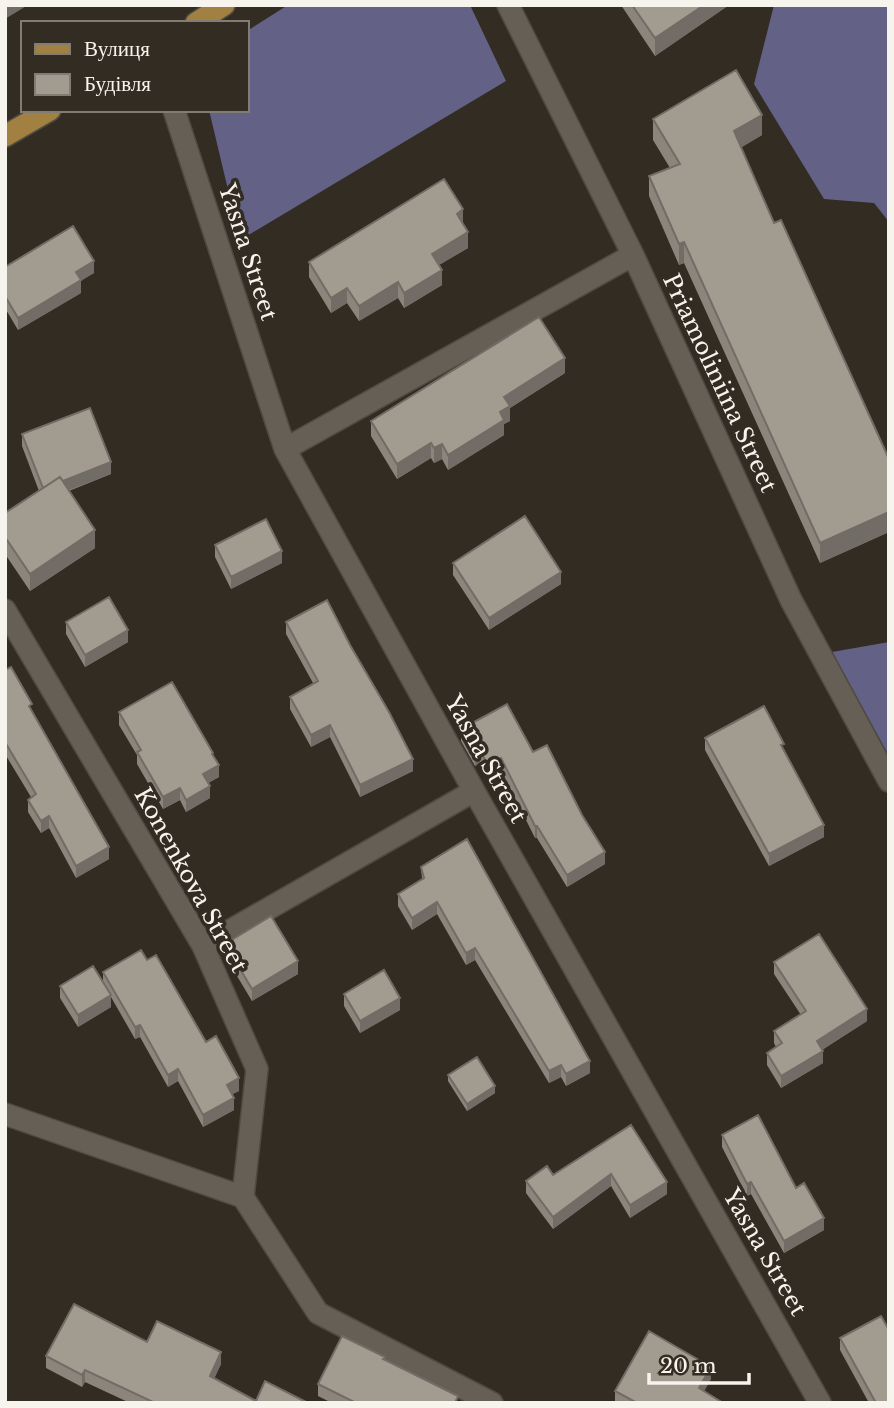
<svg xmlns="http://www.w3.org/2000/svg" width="894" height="1408" viewBox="0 0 894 1408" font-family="'Libre Baskerville',serif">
  <rect width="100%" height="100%" fill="#322c23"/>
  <path fill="#636185" d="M288 5H470L506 81 240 240 209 110H247V31Z
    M774 5H889V222L874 203 824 199 754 84Z
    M889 642V756L832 652Z"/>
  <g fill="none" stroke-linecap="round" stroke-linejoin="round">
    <g stroke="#4f4a42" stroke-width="24">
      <path id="minor" d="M508 5 633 255 791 600 889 781
        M174 110 285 449 474 791 820 1403
        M285 449 633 255
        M5 610 203 946 257 1069 243 1197
        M203 946 474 791
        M5 1114 243 1197 318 1313 492 1403"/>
    </g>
    <g stroke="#4f4a42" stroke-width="24">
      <path id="major" d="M196 23 224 5
        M5 136 50 110"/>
    </g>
    <use href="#minor" stroke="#655f55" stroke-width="21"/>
    <use href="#major" stroke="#a18042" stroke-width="21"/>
  </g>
  <path fill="#8b857c" d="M621 5H729L655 56Z
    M653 119 762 135 741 147 774 223 889 459V532L820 563 684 263 679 265 649 196V176L670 168 653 140Z
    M463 225 468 248 439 265 442 285 404 308 398 298 359 321 347 303 331 313 309 277V262Z
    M5 267 94 273 81 280V293L18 330 5 308Z
    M565 373 510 408V421L504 424V435L448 470 442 459 434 463 431 458 397 479 371 436V421Z
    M22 434 111 474 69 491 95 548 30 591 5 554V513L39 491 22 446Z
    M215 545 282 563 231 589 215 557Z
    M453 563 561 584 489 630 453 575Z
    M66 622 128 642 85 667 66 634Z
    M286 622 413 771 360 797 330 737 311 747 290 709V697L313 683 286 634Z
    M5 670 32 711 109 859 76 878 49 828 41 833 28 812V800L31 797 5 754Z
    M119 712 213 757 219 777 208 783 210 798 186 812 180 800 163 809 137 764V755L119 725Z
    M461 729 533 752 605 864 567 887 537 838H535L501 770 488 777 480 763 475 766 461 741Z
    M705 738 784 751 824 837 769 866 705 750Z
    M421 867 590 1073 566 1086 561 1077 549 1083 475 960 466 965 437 914 412 930 398 906V894L422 879Z
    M225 944 298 974 252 1001 225 956Z
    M147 960 206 1042 239 1091 232 1094 234 1110 203 1127 178 1081 168 1087 140 1037 135 1039 111 997V1007L78 1027 60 998V986L103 983V972Z
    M774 962 867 1021 822 1050 823 1063 781 1088 767 1065V1053L776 1047 774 1043V1031L801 1015 774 974Z
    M344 994 400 1010 360 1033 344 1006Z
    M448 1075 495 1093 467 1111 448 1081Z
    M631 1125 667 1194 630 1218 611 1186 553 1229 526 1193V1181L553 1175Z
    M722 1135 796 1188 824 1230 784 1253 751 1194 747 1196 722 1147Z
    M840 1338 889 1403H869L840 1350Z
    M147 1342 221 1364 214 1378 256 1401 306 1403H130L85 1382 82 1387 46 1368V1356Z
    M385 1360 458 1403H332L318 1396V1384Z
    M711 1379 704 1391 723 1403H615V1391Z"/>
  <path fill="#716c65" d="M5 5H28L5 19Z
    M704 5H729L655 56V38Z
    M762 115V135L734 152V131Z
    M463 209V225L457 214Z
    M468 232V248L432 269V254Z
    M684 242V263L679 265V244Z
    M94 261V273L76 284V272Z
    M442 270V285L404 308V293Z
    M81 280V293L18 330V318Z
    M398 282V298L359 321V306Z
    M347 288V303L331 313V298Z
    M565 358V373L510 408V421L504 424V435L448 470V455L500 412 504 397Z
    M431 443V458L397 479V464Z
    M442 444V459L434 463V448Z
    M111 462V474L43 500V488Z
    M889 512V532L820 563V543Z
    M95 530V548L30 591V574Z
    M282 551V563L231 589V577Z
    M561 572V584L489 630V618Z
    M128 630V642L85 667V655Z
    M330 725V737L311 747V735Z
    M480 751V763L475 766V754Z
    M501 758V770L488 777V765Z
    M413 759V771L360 797V785Z
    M219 765V777L203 786V774Z
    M210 786V798L186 812V800Z
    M180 788V800L163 809V797Z
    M49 816V828L41 833V821Z
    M824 825V837L769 866V854Z
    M535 826H537V838H535Z
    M109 847V859L76 878V866Z
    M605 852V864L567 887V875Z
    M437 902V914L412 930V918Z
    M475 948V960L466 965V953Z
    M298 961V974L252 1001V989Z
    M111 995V1007L78 1027V1015Z
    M400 998V1010L360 1033V1021Z
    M867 1009V1021L817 1053V1041Z
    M140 1025V1037L135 1039V1027Z
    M823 1051V1063L781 1088V1076Z
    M590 1061V1073L566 1086V1074Z
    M561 1065V1077L549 1083V1071Z
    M178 1069V1081L168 1087V1075Z
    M239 1078V1091L227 1097V1085Z
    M495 1086V1093L467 1111V1104Z
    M234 1098V1110L203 1127V1115Z
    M611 1174V1186L553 1229V1217Z
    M667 1182V1194L630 1218V1205Z
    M751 1182V1194L747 1196V1184Z
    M824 1218V1230L784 1253V1241Z
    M221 1352V1364L210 1388V1376Z
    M711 1367V1379L699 1400V1388Z
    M85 1370V1382L82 1387V1375Z"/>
  <path fill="#a29b90" stroke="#716c65" stroke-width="2" d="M632 5H704L655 38Z
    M736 70 762 115 734 131 774 223 781 220 889 459V512L820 543 684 242 679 244 649 176 680 164 653 119Z
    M444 179 463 209 457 214 468 232 432 254 442 270 404 293 398 282 359 306 347 288 331 298 309 262Z
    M73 226 94 261 76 272 81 280 18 318 5 296V267Z
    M539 317 565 358 504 397 510 406 500 412 504 420 448 455 442 444 434 448 431 443 397 464 371 421Z
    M90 408 111 462 63 481 60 477 43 488 22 434Z
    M60 477 95 530 30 574 5 537V513Z
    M525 516 561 572 489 618 453 563Z
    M266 519 282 551 231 577 215 545Z
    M109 597 128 630 85 655 66 622Z
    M327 600 350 645 389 712 413 759 360 785 330 725 311 735 290 697 318 681 286 622Z
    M11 667 32 704 29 706 109 847 76 866 49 816 41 821 28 800 36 794 5 742V670Z
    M172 682 213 753 212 754 219 765 203 774 210 786 186 800 180 788 163 797 137 752 141 750 119 712Z
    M507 704 533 752 547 745 582 815 605 852 567 875 537 826H535L501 758 488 765 480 751 475 754 461 729Z
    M764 706 784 744 781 745 824 825 769 854 705 738Z
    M467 839 590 1061 566 1074 561 1065 549 1071 475 948 466 953 437 902 412 918 398 894 424 878 421 867Z
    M271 916 298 961 252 989 225 944Z
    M819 934 867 1009 817 1041 823 1051 781 1076 767 1053 782 1043 774 1031 806 1011 774 962Z
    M141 950 147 960 156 955 206 1042 216 1036 239 1078 227 1085 234 1098 203 1115 178 1069 168 1075 140 1025 135 1027 103 972Z
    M93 966 111 995 78 1015 60 986Z
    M384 970 400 998 360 1021 344 994Z
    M477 1057 495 1086 467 1104 448 1075Z
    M758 1115 796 1188 804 1183 824 1218 784 1241 751 1182 747 1184 722 1135Z
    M631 1125 667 1182 630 1205 611 1174 553 1217 526 1181 547 1166 553 1175Z
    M74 1304 147 1342 157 1321 221 1352 210 1376 256 1401 265 1381 306 1402 155 1403 85 1370 82 1375 46 1356Z
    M881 1316 889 1330V1403H876L840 1338Z
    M649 1331 711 1367 699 1388 723 1403H637L615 1391Z
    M342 1336 385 1357 383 1359 458 1396 455 1403H356L318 1384Z"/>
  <g text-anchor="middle" stroke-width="7" stroke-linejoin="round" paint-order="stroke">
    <g font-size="23" fill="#f7f3ed" stroke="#322c23">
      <text transform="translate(248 252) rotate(72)" y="8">Yasna Street</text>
      <text transform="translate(720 383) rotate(65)" y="8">Priamoliniina Street</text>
      <text transform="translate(486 759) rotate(61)" y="8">Yasna Street</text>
      <text transform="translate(191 880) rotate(61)" y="8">Konenkova Street</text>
      <text transform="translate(765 1252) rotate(60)" y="8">Yasna Street</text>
    </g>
  </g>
  <rect width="894" height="1408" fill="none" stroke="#f7f3ed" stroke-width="14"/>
  <rect x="21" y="21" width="228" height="91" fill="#322c23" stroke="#817c74" stroke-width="2"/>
  <rect x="35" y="44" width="35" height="10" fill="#a18042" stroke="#817c74" stroke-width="2"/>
  <text x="84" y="56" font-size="21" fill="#f7f3ed">Вулиця</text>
  <rect x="35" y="74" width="35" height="21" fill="#a29b90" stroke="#817c74" stroke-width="2"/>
  <text x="84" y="91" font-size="21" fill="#f7f3ed">Будівля</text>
  <path d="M649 1373v10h100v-10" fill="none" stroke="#f7f3ed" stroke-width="3.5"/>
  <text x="660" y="1373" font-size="21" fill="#f7f3ed" stroke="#322c23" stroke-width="5" paint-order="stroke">20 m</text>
</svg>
